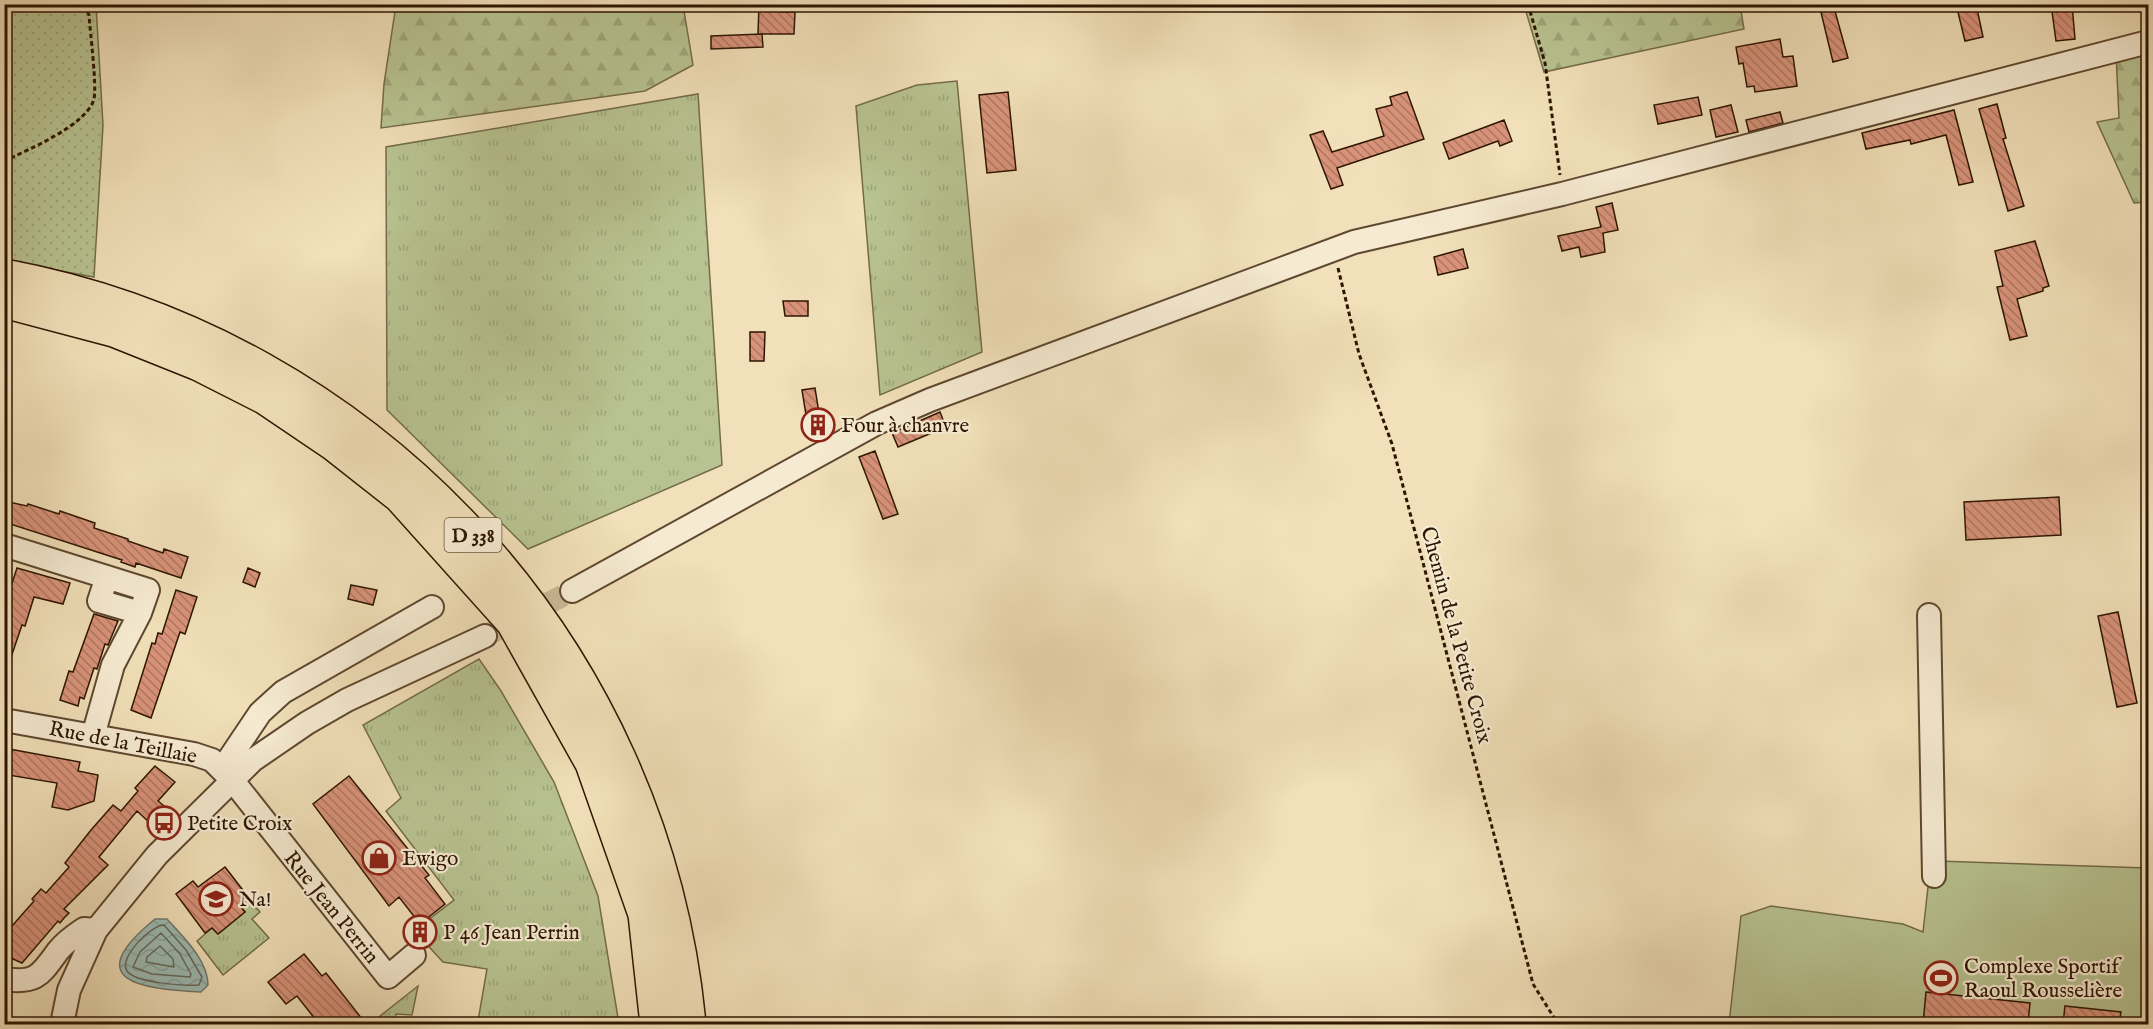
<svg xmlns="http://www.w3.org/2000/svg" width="2153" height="1029" viewBox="0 0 2153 1029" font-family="'IM FELL English',serif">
  <defs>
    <pattern id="grass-tufts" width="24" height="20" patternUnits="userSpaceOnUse" patternTransform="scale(1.5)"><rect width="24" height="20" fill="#b8c391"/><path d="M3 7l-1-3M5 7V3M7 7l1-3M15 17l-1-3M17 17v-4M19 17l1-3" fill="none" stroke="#9ea77b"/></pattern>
    <pattern id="forest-firs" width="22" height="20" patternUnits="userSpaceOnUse" patternTransform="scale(1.5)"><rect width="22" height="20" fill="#b8c391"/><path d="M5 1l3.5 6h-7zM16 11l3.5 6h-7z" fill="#9ea77b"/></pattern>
    <pattern id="park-dots" width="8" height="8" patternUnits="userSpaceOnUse" patternTransform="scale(1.5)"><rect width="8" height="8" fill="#b8c391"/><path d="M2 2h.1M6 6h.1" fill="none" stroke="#9ea77b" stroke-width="1.8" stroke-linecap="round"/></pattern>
    <pattern id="water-waves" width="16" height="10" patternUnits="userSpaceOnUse" patternTransform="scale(1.5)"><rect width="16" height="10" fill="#9cbcb5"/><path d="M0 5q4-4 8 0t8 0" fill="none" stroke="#87a19a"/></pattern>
    <pattern id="building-back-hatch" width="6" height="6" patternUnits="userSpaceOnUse" patternTransform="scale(1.5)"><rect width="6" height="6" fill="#d8937a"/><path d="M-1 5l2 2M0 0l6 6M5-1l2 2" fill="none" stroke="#b07762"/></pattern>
  </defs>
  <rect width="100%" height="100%" fill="#f1e0b9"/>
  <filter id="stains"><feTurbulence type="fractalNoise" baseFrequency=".00333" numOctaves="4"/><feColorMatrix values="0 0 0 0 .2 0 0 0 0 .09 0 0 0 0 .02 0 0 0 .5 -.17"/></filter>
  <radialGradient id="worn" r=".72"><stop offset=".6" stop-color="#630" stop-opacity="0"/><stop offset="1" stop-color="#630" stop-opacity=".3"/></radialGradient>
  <path fill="url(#grass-tufts)" stroke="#736c4a" stroke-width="1.5" d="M957 81 982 352 880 395 856 106 917 85Z
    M698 94 722 465 528 549 387 410 386 147Z
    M479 659 501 691 554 782 598 896 619 1024H492L478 1021 487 969 443 962 420 937 424 934 419 927 454 900 386 811 401 798 363 725Z
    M249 899 260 912 252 919 269 938 223 975 197 941 212 928 218 934 245 912 240 906Z
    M418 986 412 1015 396 1014 395 1024H370Z"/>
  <path fill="url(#forest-firs)" stroke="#736c4a" stroke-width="1.5" d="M396 5H683L693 65 645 91 381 128 384 84Z
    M1524 5H1740L1744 29 1544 72Z
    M2148 46V202L2134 203 2097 122 2119 118 2116 54Z"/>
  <path fill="url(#park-dots)" stroke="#736c4a" stroke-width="1.5" d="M4 5H96L103 125 94 277 5 261Z"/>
  <path fill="#b8c391" stroke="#736c4a" stroke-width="1.5" d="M1938 861 2148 868V1024H1729L1741 916 1771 906 1903 924 1923 932 1930 869Z"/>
  <path fill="url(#water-waves)" stroke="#70796d" stroke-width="1.5" d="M155 919H167C183 937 208 960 208 985L201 992C140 989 79 981 155 919Z"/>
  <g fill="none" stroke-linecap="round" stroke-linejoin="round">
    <path stroke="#65685c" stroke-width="1.5" d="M164 925 186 950 202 977 199 985C185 986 135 983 127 971 118 958 151 925 164 925Z
      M161 933 180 954 191 974 190 977 152 974 133 967 140 952Z
      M160 946 173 959 174 967 146 962 147 957Z"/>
  </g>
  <path fill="url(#building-back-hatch)" stroke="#2e1502" stroke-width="1.5" d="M759 4H781V12H795L794 34H758Z
    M1819 4H1833L1848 58 1833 62Z
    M1956 4H1976L1983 37 1965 41Z
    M2051 4H2072L2075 39 2056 41Z
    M762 34 763 47 711 49V36Z
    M1780 39 1783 57 1793 56 1797 86 1755 92 1754 86 1747 87 1743 63 1739 64 1736 47Z
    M1008 92 1016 170 987 173 979 95Z
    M1407 92 1424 139 1337 168 1343 185 1331 189 1310 135 1323 131 1332 152 1384 136 1376 109 1392 105 1390 97Z
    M1698 97 1702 115 1658 124 1654 105Z
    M1997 104 2006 138 2003 139 2024 206 2008 211 1979 109Z
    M1731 105 1738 132 1716 137 1710 110Z
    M1954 110 1973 182 1959 185 1946 135 1911 144 1910 140 1866 149 1862 133Z
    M1780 112 1783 123 1749 132 1746 120Z
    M1504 120 1512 141 1500 146 1498 141 1449 159 1443 143Z
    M1612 203 1618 230 1603 233 1605 252 1581 257 1579 247 1562 251 1558 236 1601 227 1596 207Z
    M2035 241 2049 286 2043 288V291L2017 299 2027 336 2010 340 1997 287 2003 286 1995 251Z
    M1463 249 1468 268 1438 275 1434 257Z
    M783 301H808V316H785Z
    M750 332H765L764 361H750Z
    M815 388 819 413 806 415 802 390Z
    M940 412 946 427 898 447 892 433Z
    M875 451 898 514 883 519 859 457Z
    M2059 497 2061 535 1966 540 1964 502Z
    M4 501 27 506 28 504 59 514 60 511 95 523 94 528 128 539V541L163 553 164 549 188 557 181 578 136 563 135 567 121 562 122 560 4 522Z
    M17 568 70 583 63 604 34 597 25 626 22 625 7 669H4V608Z
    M248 568 260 573 255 587 243 582Z
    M351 585 377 590 373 605 348 599Z
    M176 590 197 597 185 634 180 632 151 718 131 710 152 643 155 644 158 633 162 634Z
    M2118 612 2137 703 2117 707 2098 616Z
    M94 614 118 621 108 645 105 644 97 669 94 668 84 699 80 697 78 706 60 700 69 671 73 672Z
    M4 748 80 762 78 771 98 775 94 801 68 810 52 807 57 783 8 775 9 770 4 769Z
    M155 766 175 782 158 801 168 809 156 822 154 820 151 824 137 811 99 857 108 865 64 909 69 913 64 918 60 923 58 921 22 963 4 955V935L34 901 32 899 41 889 46 893 69 867 65 863 91 830 113 805 121 811 138 791 135 788Z
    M349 776 429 875 425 878 445 904 420 924 399 897 389 906 313 804Z
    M225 867 249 898 240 906 245 912 218 934 212 928 205 933 176 894 193 881 198 887Z
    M304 954 322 976 326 973 366 1024H319L297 996 286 1004 268 982Z
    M1926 992 2030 1003 2028 1024H1923Z
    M2065 1006 2121 1012 2119 1024H2063Z"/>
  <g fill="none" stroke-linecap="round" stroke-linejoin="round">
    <path stroke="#cab794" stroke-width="22" stroke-dasharray="22 11" stroke-linecap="butt" d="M485 636 572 591"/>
    <g stroke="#5f4830" stroke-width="26">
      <path id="minor" d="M4 545 148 590 140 613 113 665 93 736
        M107 577 99 601 140 613
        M572 591 877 423 930 400 1354 242 1562 194 2148 42
        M1929 615 1934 876
        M4 720 194 754 212 760 233 781 388 977 414 955
        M223 768 260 713 283 692 432 607
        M4 979C37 984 41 974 58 951 65 942 75 935 84 929L96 930
        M62 1024 69 990 96 930 157 855 253 760 307 723 347 700 485 636"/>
    </g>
    <g stroke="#2e1502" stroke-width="36">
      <path id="highway" d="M4 276C374 345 654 650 689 1024
        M4 301 114 330 199 364 266 398 334 444 400 496 513 622 592 763 645 914 657 1024"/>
    </g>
    <path stroke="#2e1502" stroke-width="3" stroke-dasharray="4.5 3" stroke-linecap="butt" d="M1528 4 1545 63 1560 175
      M4 161C28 150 87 125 94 99 97 85 90 32 89 15L84 4
      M1338 268 1359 354 1392 444 1533 984 1558 1024"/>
    <use href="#minor" stroke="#f6ebd2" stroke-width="22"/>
    <use href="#highway" stroke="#f1e0b9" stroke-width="33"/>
  </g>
  <defs>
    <g id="building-ring" transform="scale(1.725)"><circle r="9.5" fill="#f6ebd2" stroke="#8f2418" stroke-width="1.5"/><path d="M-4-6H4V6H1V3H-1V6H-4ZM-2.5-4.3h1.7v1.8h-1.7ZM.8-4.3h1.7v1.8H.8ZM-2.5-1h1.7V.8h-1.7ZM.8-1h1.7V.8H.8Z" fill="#8f2418"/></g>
    <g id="bus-ring" transform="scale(1.725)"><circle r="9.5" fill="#f6ebd2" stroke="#8f2418" stroke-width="1.5"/><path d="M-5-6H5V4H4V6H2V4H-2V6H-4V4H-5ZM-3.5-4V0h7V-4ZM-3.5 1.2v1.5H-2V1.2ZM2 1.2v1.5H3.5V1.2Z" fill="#8f2418"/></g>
    <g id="shop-ring" transform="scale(1.725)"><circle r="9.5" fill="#f6ebd2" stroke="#8f2418" stroke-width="1.5"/><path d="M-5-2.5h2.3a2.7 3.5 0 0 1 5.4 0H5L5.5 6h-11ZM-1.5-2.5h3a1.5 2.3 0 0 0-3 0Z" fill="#8f2418"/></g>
    <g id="school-ring" transform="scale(1.725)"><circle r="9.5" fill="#f6ebd2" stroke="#8f2418" stroke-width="1.5"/><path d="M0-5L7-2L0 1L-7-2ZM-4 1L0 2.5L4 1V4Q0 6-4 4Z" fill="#8f2418"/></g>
    <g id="stadium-ring" transform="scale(1.725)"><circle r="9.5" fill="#f6ebd2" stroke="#8f2418" stroke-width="1.5"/><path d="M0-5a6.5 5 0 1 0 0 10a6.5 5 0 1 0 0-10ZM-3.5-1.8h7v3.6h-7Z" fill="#8f2418"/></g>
  </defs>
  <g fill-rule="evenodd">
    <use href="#building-ring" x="818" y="425"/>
    <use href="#bus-ring" x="164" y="823"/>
    <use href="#shop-ring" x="379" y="858"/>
    <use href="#school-ring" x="216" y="899"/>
    <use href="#building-ring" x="420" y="932"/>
    <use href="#stadium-ring" x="1941" y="978"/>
  </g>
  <g text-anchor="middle" stroke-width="4.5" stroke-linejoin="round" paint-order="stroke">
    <rect fill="#f6ebd2" stroke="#6a5540" stroke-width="1.5" x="444.5" y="518" width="57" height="34" rx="4.5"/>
    <g font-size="20" font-weight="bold" fill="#2e1502">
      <text x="473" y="542">D 338</text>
    </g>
    <g font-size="21" fill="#2e1502" stroke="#f6ebd2" text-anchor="start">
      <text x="841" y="432">Four à chanvre</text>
      <text x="187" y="830">Petite Croix</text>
      <text x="402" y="865">Ewigo</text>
      <text x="239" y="906">Na!</text>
      <text x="443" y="939">P 46 Jean Perrin</text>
      <text x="1964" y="973">Complexe Sportif<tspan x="1964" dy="24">Raoul Rousselière</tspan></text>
    </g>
    <g font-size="21" fill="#2e1502" stroke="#f6ebd2">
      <text transform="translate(1457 635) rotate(75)" y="7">Chemin de la Petite Croix</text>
      <text transform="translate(123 742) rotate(11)" y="7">Rue de la Teillaie</text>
      <text transform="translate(332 907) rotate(51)" y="7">Rue Jean Perrin</text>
    </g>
  </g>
  <rect width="2153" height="1029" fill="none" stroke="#f1e0b9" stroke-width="24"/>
  <rect x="6" y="6" width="2141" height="1017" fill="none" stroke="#2e1502" stroke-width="3"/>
  <rect x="12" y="12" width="2129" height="1005" fill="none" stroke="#2e1502" stroke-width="1.5"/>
  <rect width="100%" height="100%" filter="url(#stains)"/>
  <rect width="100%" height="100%" fill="url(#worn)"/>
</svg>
